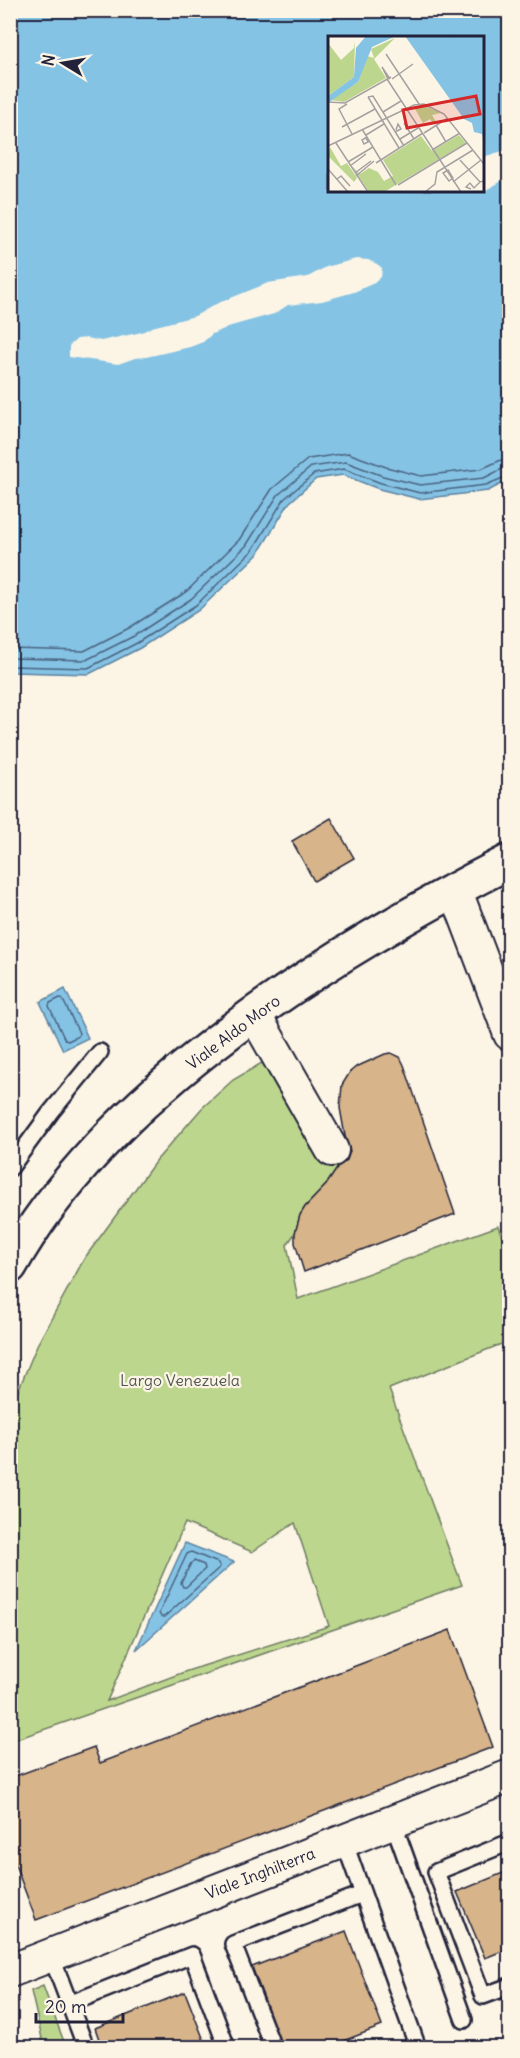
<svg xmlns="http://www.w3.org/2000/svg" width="520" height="2058" viewBox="0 0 520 2058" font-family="Delius,sans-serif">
  <rect width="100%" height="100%" fill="#fcf5e5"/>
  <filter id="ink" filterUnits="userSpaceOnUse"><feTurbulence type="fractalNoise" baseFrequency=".0167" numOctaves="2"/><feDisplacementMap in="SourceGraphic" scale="12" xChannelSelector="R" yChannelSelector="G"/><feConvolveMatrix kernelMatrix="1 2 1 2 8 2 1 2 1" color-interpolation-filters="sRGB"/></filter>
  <g filter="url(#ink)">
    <path fill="#bcd68d" stroke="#6f7c64" stroke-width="1.5" fill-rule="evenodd" d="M272 1057 338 1167 326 1185 305 1207 300 1215 295 1233 287 1245 298 1299 498 1226 509 1255V1341L389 1389 462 1585 11 1741V1408L37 1345 84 1259 155 1162 202 1108 233 1080ZM185 1523 252 1552 295 1523 329 1626 187 1671 107 1701Z
      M43 1986 66 2047H44L31 1991Z"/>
    <path fill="#85c3e5" stroke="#5d83a1" stroke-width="1.5" fill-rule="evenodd" d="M10 11H509V480L488 491 419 499 379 489 343 475 316 479 289 503 257 555 199 610 140 648 89 674 11 672ZM330 38H482V190H330Z
      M65 989 88 1038 63 1050 40 1002Z
      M185 1543 234 1562 136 1650Z"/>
    <path fill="#fcf5e5" d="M509 149V177L486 190 483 189V157Z
      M356 259 368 260 377 264 382 268 381 277 374 283 354 292 322 301 288 305 274 314 231 326 212 334 203 342 190 347 146 357 135 358 118 364 69 357V346L77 339 87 338 101 341 142 332 152 327 195 316 216 304 268 283 308 277 326 267Z"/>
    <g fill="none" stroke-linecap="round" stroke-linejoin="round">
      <path stroke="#4a627f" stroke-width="1.5" d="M10 649 84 651 129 628 186 592 239 540 272 489 308 459 348 453 386 467 421 476 481 469 501 460 510 459
        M10 658 86 660 134 636 191 599 246 546 278 495 311 467 346 462 383 476 420 485 484 478 502 469 510 468
        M10 666 88 668 137 643 196 605 252 551 284 499 314 474 344 469 381 483 420 493 486 485 510 475
        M60 998 63 1000 79 1033 78 1036 68 1041 65 1040 49 1006 50 1003Z
        M191 1552 218 1563 220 1567 164 1617H161L159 1613 187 1554Z
        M194 1561 204 1565 205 1569 186 1587H183L181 1583 191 1563Z"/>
    </g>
    <path fill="#d7b489" stroke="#22223b" stroke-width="1.5" d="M331 818 354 858 314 881 292 841Z
      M391 1053 400 1057 404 1065 455 1214 304 1272 295 1243V1233L300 1215 305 1207 326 1185 338 1167 347 1160 350 1151 345 1136 340 1108 342 1085 350 1072 356 1067 385 1054Z
      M450 1630 493 1747 36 1920 10 1851V1778L94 1747 100 1763Z
      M510 1870V1948L485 1958 457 1892Z
      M346 1931 382 2026 325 2048H282L252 1967Z
      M185 1992 207 2048H102L95 2028Z"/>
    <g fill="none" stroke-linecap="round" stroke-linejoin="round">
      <g stroke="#22223b" stroke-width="20">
        <path id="lane" d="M10 1168 51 1112 100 1052
          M393 1822 464 2020
          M344 1841 418 2048
          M510 1842 436 1872 483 1996 510 1986
          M51 1955 86 2048
          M69 2004 192 1955 227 2048
          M273 2048 233 1944 362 1894
          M509 2048 510 2047"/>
      </g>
      <g stroke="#22223b" stroke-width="36">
        <path id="street" d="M455 889 510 1034
          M254 1014 332 1150
          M10 1971 510 1776"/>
      </g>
      <g stroke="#22223b" stroke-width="38">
        <path id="secondary" d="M10 1266C110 1088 332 952 510 861"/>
      </g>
      <use href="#lane" stroke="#fcf5e5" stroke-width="15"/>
      <use href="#street" stroke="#fcf5e5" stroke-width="32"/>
      <use href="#secondary" stroke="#fcf5e5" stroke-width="33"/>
    </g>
  </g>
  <g text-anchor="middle" stroke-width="4.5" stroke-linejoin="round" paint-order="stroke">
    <g font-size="16" fill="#22223b" stroke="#fcf5e5">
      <text transform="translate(233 1032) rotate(-37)" y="6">Viale Aldo Moro</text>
      <text transform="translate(260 1873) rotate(-21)" y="6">Viale Inghilterra</text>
    </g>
    <g font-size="16" fill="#505854" stroke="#fcf5e5">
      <text x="180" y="1386">Largo Venezuela</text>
    </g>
  </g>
  <g transform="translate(328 36)">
    <rect width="156" height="156" fill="#fcf5e5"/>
    <path d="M67 2 46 23 58 42 16 66 3 64 30 46 39 20 46 22 43 13ZM27 5 26 41 0 60V7L13 24 26 12ZM97 70 113 77 104 79 108 86 105 88 102 83 95 87 86 71ZM131 99 138 107 56 156H41L24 130 32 138 41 132 50 136 56 145 65 140 55 124 93 100 104 115ZM2 111 13 130 19 127 29 142 26 146 0 120Z" fill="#bcd68d"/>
    <path d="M38 0H68L44 11 30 46 0 67V60L26 41 28 12ZM77 0H156V107L154 98 146 96 144 87 136 83Z" fill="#85c3e5"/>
    <path fill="none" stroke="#a5a1a1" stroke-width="1.5" d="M58 18 91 68M59 43 133 156M60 43 54 31 62 43M64 43 85 28M40 61 45 60 76 110M40 61 71 112M0 66 17 67 63 41M19 68 11 73 24 98M55 76 73 65M76 87 86 103M108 89 118 106M14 91 47 73M34 93 68 149M67 96 73 93 70 88 68 94M96 97 120 82M38 99 56 88M38 102 40 106 36 108 34 104 39 101M72 103 90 92M8 107 40 156M0 110 86 69 96 68 116 78 156 128M104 114 132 97M132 124 152 146 156 145M20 126 45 111M48 127 95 97M22 130 38 118M0 133 20 156M120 134 125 142 121 145 115 137ZM27 137 43 125M28 140 46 125M9 143 13 140 22 150M125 146 153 124M70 149 139 107M143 153 138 151 142 147 146 152 152 146M97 156 107 148 109 136 145 114"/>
    <path fill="#d62828" fill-opacity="0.15" stroke="#d62828" stroke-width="3" d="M148 60 152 78 79 92 75 74Z"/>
    <rect width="156" height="156" fill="none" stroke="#22223b" stroke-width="3"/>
  </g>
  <rect width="520" height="2058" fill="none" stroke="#fcf5e5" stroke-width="36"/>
  <rect x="18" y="18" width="484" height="2022" fill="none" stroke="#22223b" stroke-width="2" filter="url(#ink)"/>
  <g transform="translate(63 63) rotate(281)" stroke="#fcf5e5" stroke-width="4.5" paint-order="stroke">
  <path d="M0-4.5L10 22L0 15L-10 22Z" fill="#22223b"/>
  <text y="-9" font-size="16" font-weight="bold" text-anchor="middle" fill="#22223b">N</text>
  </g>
  <path d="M36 2013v9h87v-9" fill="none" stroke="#22223b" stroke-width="3"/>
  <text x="45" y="2013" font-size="18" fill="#22223b" stroke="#fcf5e5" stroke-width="4.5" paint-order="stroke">20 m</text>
</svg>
